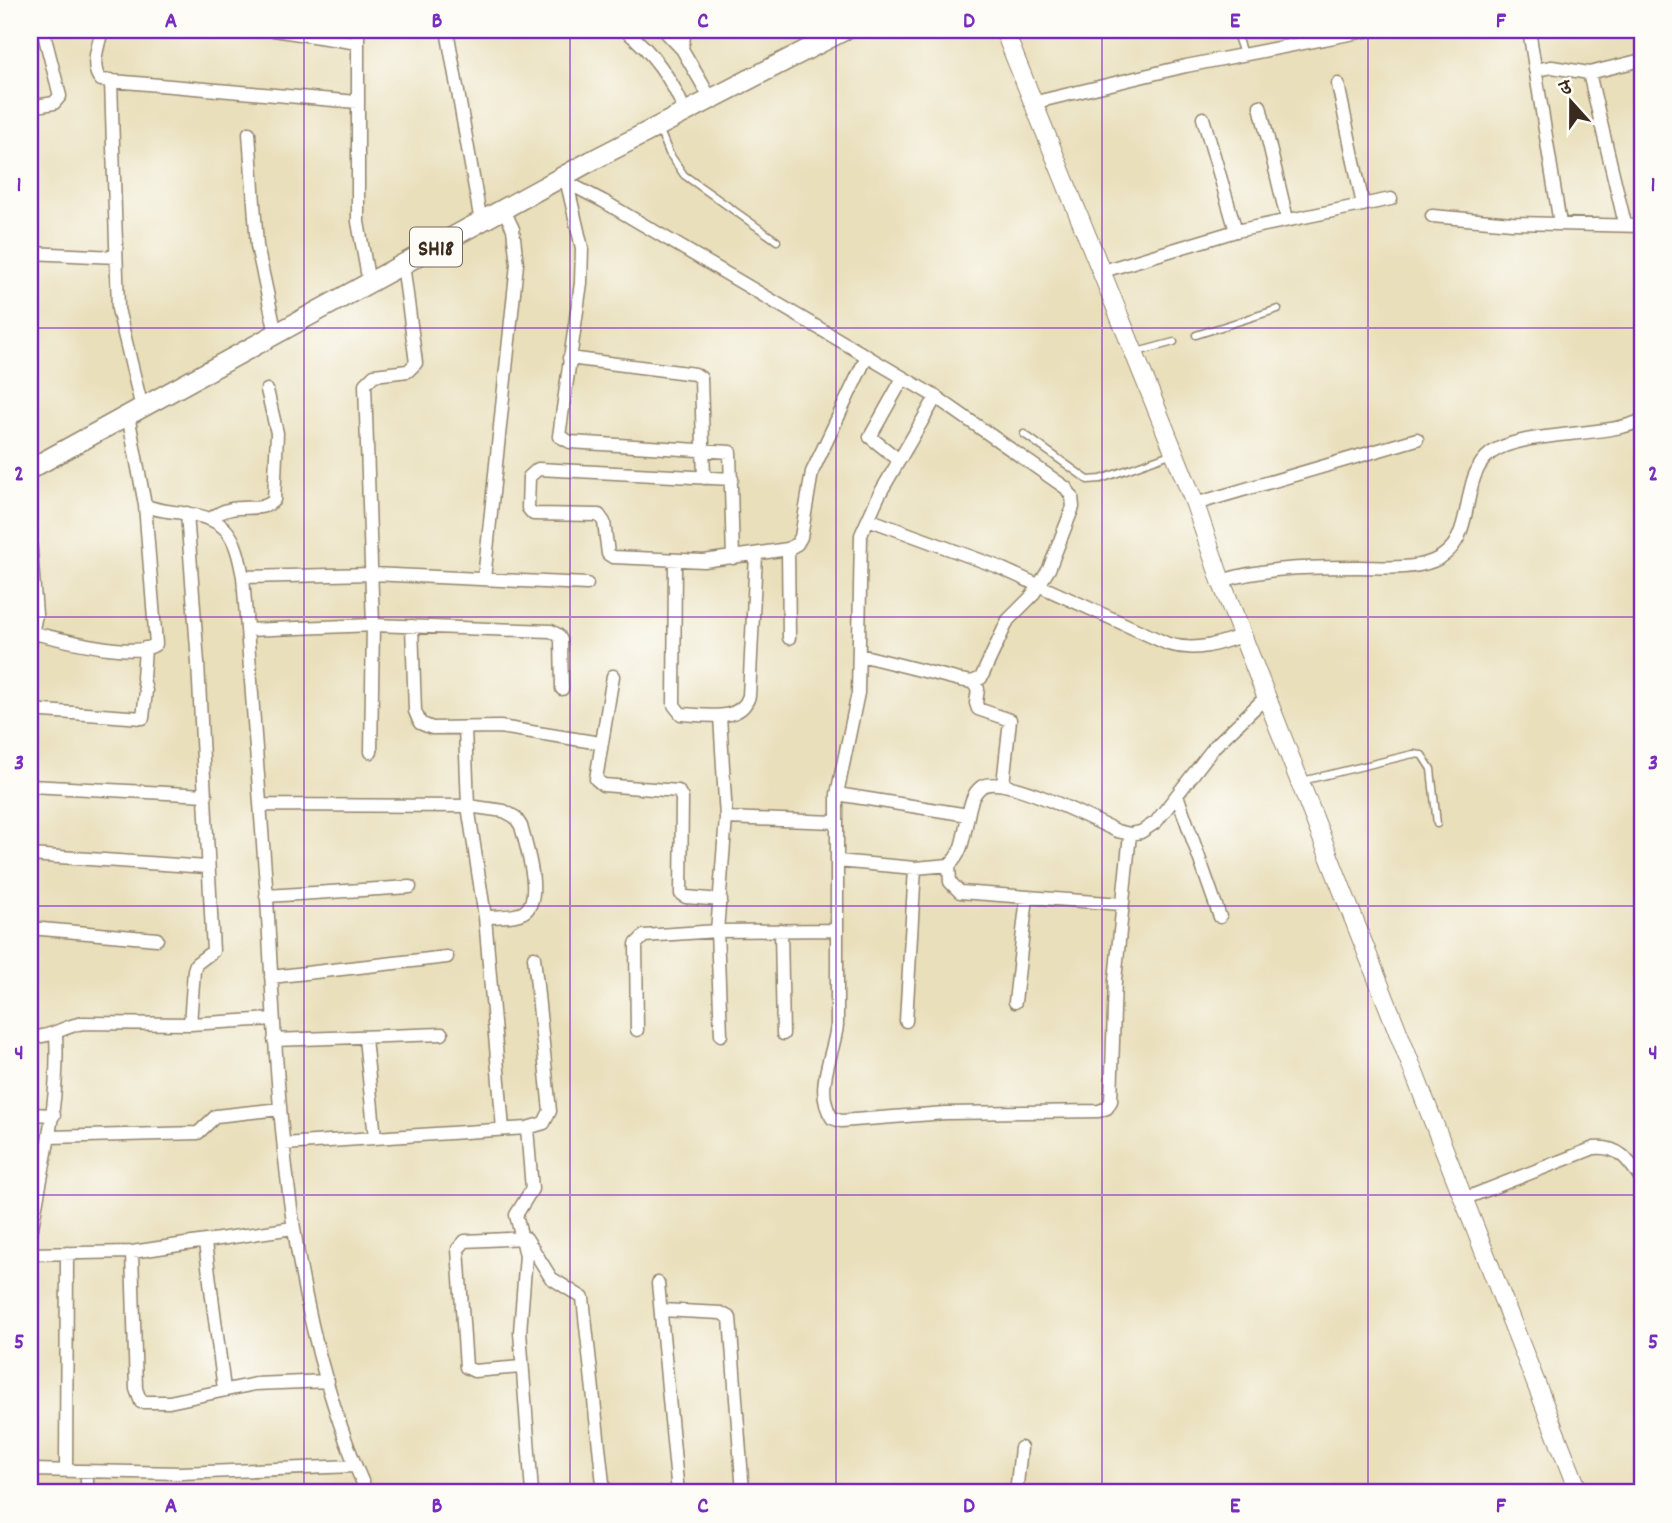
<svg xmlns="http://www.w3.org/2000/svg" width="1672" height="1523" viewBox="0 0 1672 1523" font-family="Dekko,'Playpen Sans Deva',sans-serif">
  <rect width="100%" height="100%" fill="#fdfcf7"/>
  <filter id="ink" filterUnits="userSpaceOnUse"><feTurbulence type="fractalNoise" baseFrequency=".0143" numOctaves="2"/><feDisplacementMap in="SourceGraphic" scale="14" xChannelSelector="R" yChannelSelector="G"/><feConvolveMatrix kernelMatrix="1 2 1 2 8 2 1 2 1" color-interpolation-filters="sRGB"/></filter>
  <filter id="wash" filterUnits="userSpaceOnUse"><feTurbulence type="fractalNoise" baseFrequency=".00686" numOctaves="4" result="noise"/><feDisplacementMap in="SourceGraphic" scale="28" xChannelSelector="R" yChannelSelector="G"/><feGaussianBlur stdDeviation="1.57" result="paint"/><feColorMatrix in="noise" values="0 0 0 0 0 0 0 0 0 0 0 0 0 0 0 0 0 1.4 0 .05"/><feComposite in="paint" operator="in"/></filter>
  <g filter="url(#wash)">
    <rect width="100%" height="100%" fill="#e9dfbb"/>
  </g>
  <g filter="url(#ink)">
    <g fill="none" stroke-linecap="round" stroke-linejoin="round">
      <g stroke="#92846c" stroke-width="9">
        <path id="lane" d="M1235 30 1243 54
          M659 128 669 153 684 175 777 241
          M1196 335 1278 309
          M1137 352 1174 342
          M1024 434 1088 480 1101 479 1173 453
          M1302 781 1413 754 1422 755 1431 769 1437 824"/>
      </g>
      <g stroke="#92846c" stroke-width="15">
        <path id="street" d="M102 30C99 44 89 68 101 80L357 102
          M274 30 358 43
          M358 30V222L369 283
          M447 30 481 222
          M625 30C653 52 672 79 685 112
          M664 30 682 49 711 99
          M1529 30 1560 224
          M682 49 685 30
          M1535 70 1552 67 1589 73 1642 60
          M1589 73 1625 224
          M111 80 118 309 142 408
          M1338 84 1363 205
          M1032 103 1186 66 1370 30
          M1260 106 1287 219
          M30 107 54 103 60 96 43 30
          M1203 118 1236 231
          M249 133 257 246 276 334
          M566 179 582 248 581 283 559 436 570 442 730 452 733 558
          M568 183 603 201 936 397 1066 488 1072 497 1073 507 1049 569 1032 596 1008 620 981 678 972 682 960 680 860 655
          M1432 216 1512 223 1642 226
          M30 253 116 257
          M1103 271 1236 231 1391 199
          M569 358 695 374 701 378 704 478
          M936 397 879 495 861 535 858 693 837 794V1025C834 1056 813 1088 832 1118L841 1121 945 1113 1099 1111 1107 1108 1111 1101 1115 980 1130 834
          M128 415 145 505C157 511 168 511 182 513 228 518 235 534 243 577 251 684 260 791 267 898 278 1098 284 1307 367 1493
          M899 460 870 437 903 378
          M732 479 538 469 529 477 528 508 533 514 599 515 604 522 608 554 613 557 704 561 788 549 797 544 801 537 812 472 867 356
          M1195 504 1417 439
          M187 513 198 663 213 951 196 964 194 970 190 1024
          M212 518C235 499 259 516 274 500L277 433 267 390
          M868 519 996 566 1168 644C1196 652 1216 645 1244 635
          M30 539 36 614 30 644
          M788 549 789 638
          M675 561 674 705 681 714C705 715 741 723 749 696L756 555
          M243 577 372 574 587 584
          M484 579 517 264 513 229 504 210
          M1221 581C1267 567 1312 567 1359 567 1382 567 1411 570 1433 561 1480 542 1456 479 1491 453 1521 430 1607 438 1642 420
          M412 626 415 711 420 723 432 728 500 727 600 743
          M247 630 373 625 551 631 558 635 561 640 562 689
          M33 633C58 638 136 660 156 644L145 505
          M613 676 596 779 603 785 678 791 682 798 681 894 686 897 721 900
          M972 682 978 689 976 703 978 709 1010 720 1003 784
          M30 710 143 718 146 691 143 678 145 648
          M720 716 726 818 717 931 721 1035
          M465 728 468 806 485 917 503 1129
          M371 752 373 625 365 384 374 375 408 371 416 363 403 264
          M30 786 206 795
          M837 794 968 815
          M1177 795 1220 917
          M260 805 468 806 504 811 515 817 521 826C526 846 544 899 524 912 513 918 497 916 485 917
          M726 818 836 822
          M30 855 207 867
          M837 861 915 868 949 865C963 854 964 833 968 816 970 806 972 794 981 787 1001 772 1093 820 1117 831L1130 834 1141 832 1156 822 1215 746 1268 695
          M949 865 950 882 960 892 1122 904
          M266 896 410 887
          M30 928 157 939
          M781 930 783 1034
          M271 977 447 957
          M1015 1002 1027 897
          M906 1021 915 868
          M637 1030 636 944 644 936 717 931 836 930
          M30 1037C51 1038 63 1026 84 1023L190 1024 273 1019
          M365 1038 375 1138
          M274 1040 442 1034
          M30 1114 54 1115
          M527 1128 532 1189 516 1215 526 1255 520 1332 532 1493
          M50 1137 198 1133 216 1116 280 1109
          M284 1144 527 1128 544 1123 550 1111 534 957
          M1466 1198 1594 1148C1619 1145 1629 1161 1642 1180
          M30 1240C41 1170 60 1106 56 1035
          M205 1243 224 1389
          M132 1252 136 1389 141 1402H169L255 1384 328 1381
          M30 1254 132 1252 293 1228
          M658 1283 678 1493
          M661 1310 721 1313 730 1318 743 1493
          M521 1367 474 1371 466 1367 458 1249 465 1241 526 1238 551 1278 583 1298 604 1493
          M30 1470 181 1473 354 1466
          M66 1471 67 1253
          M87 1471V1493
          M1016 1493 1021 1448"/>
      </g>
      <g stroke="#92846c" stroke-width="20">
        <path id="secondary" d="M1004 30 1195 504 1221 581 1579 1493"/>
      </g>
      <g stroke="#92846c" stroke-width="22">
        <path id="primary" d="M30 469 591 161 845 30"/>
      </g>
      <use href="#lane" stroke="#fff" stroke-width="6"/>
      <use href="#street" stroke="#fff" stroke-width="12"/>
      <use href="#secondary" stroke="#fff" stroke-width="18"/>
      <use href="#primary" stroke="#fff" stroke-width="19"/>
    </g>
  </g>
  <path fill="none" stroke="#7b2cbf" stroke-width="2" stroke-opacity="0.55" d="M304 30V1493M570 30V1493M836 30V1493M1102 30V1493M1368 30V1493M30 328H1642M30 617H1642M30 906H1642M30 1195H1642"/>
  <g text-anchor="middle" stroke-width="7" stroke-linejoin="round" paint-order="stroke">
    <rect fill="#fdfcf7" stroke="#75695f" stroke-width="2" x="410" y="227.5" width="52" height="39" rx="5"/>
    <g font-size="23" font-weight="bold" fill="#3b2a1e">
      <text x="436" y="255">SH18</text>
    </g>
  </g>
  <rect width="1672" height="1523" fill="none" stroke="#fdfcf7" stroke-width="77"/>
  <g transform="translate(1571 102) rotate(339)" stroke="#fdfcf7" stroke-width="5" paint-order="stroke">
  <path d="M0-5L12 26L0 18L-12 26Z" fill="#3b2a1e"/>
  <text y="-10" font-size="19" font-weight="bold" text-anchor="middle" fill="#3b2a1e">उ</text>
  </g>
  <rect x="38" y="38" width="1596" height="1446" fill="none" stroke="#7b2cbf" stroke-width="2.5"/>
  <g font-size="23" text-anchor="middle" font-weight="bold" fill="#7b2cbf">
    <text x="171" y="27">A</text>
    <text x="437" y="27">B</text>
    <text x="703" y="27">C</text>
    <text x="969" y="27">D</text>
    <text x="1235" y="27">E</text>
    <text x="1501" y="27">F</text>
    <text x="19" y="191">1</text>
    <text x="1653" y="191">1</text>
    <text x="19" y="480">2</text>
    <text x="1653" y="480">2</text>
    <text x="19" y="769">3</text>
    <text x="1653" y="769">3</text>
    <text x="19" y="1059">4</text>
    <text x="1653" y="1059">4</text>
    <text x="19" y="1348">5</text>
    <text x="1653" y="1348">5</text>
    <text x="171" y="1512">A</text>
    <text x="437" y="1512">B</text>
    <text x="703" y="1512">C</text>
    <text x="969" y="1512">D</text>
    <text x="1235" y="1512">E</text>
    <text x="1501" y="1512">F</text>
  </g>
</svg>
